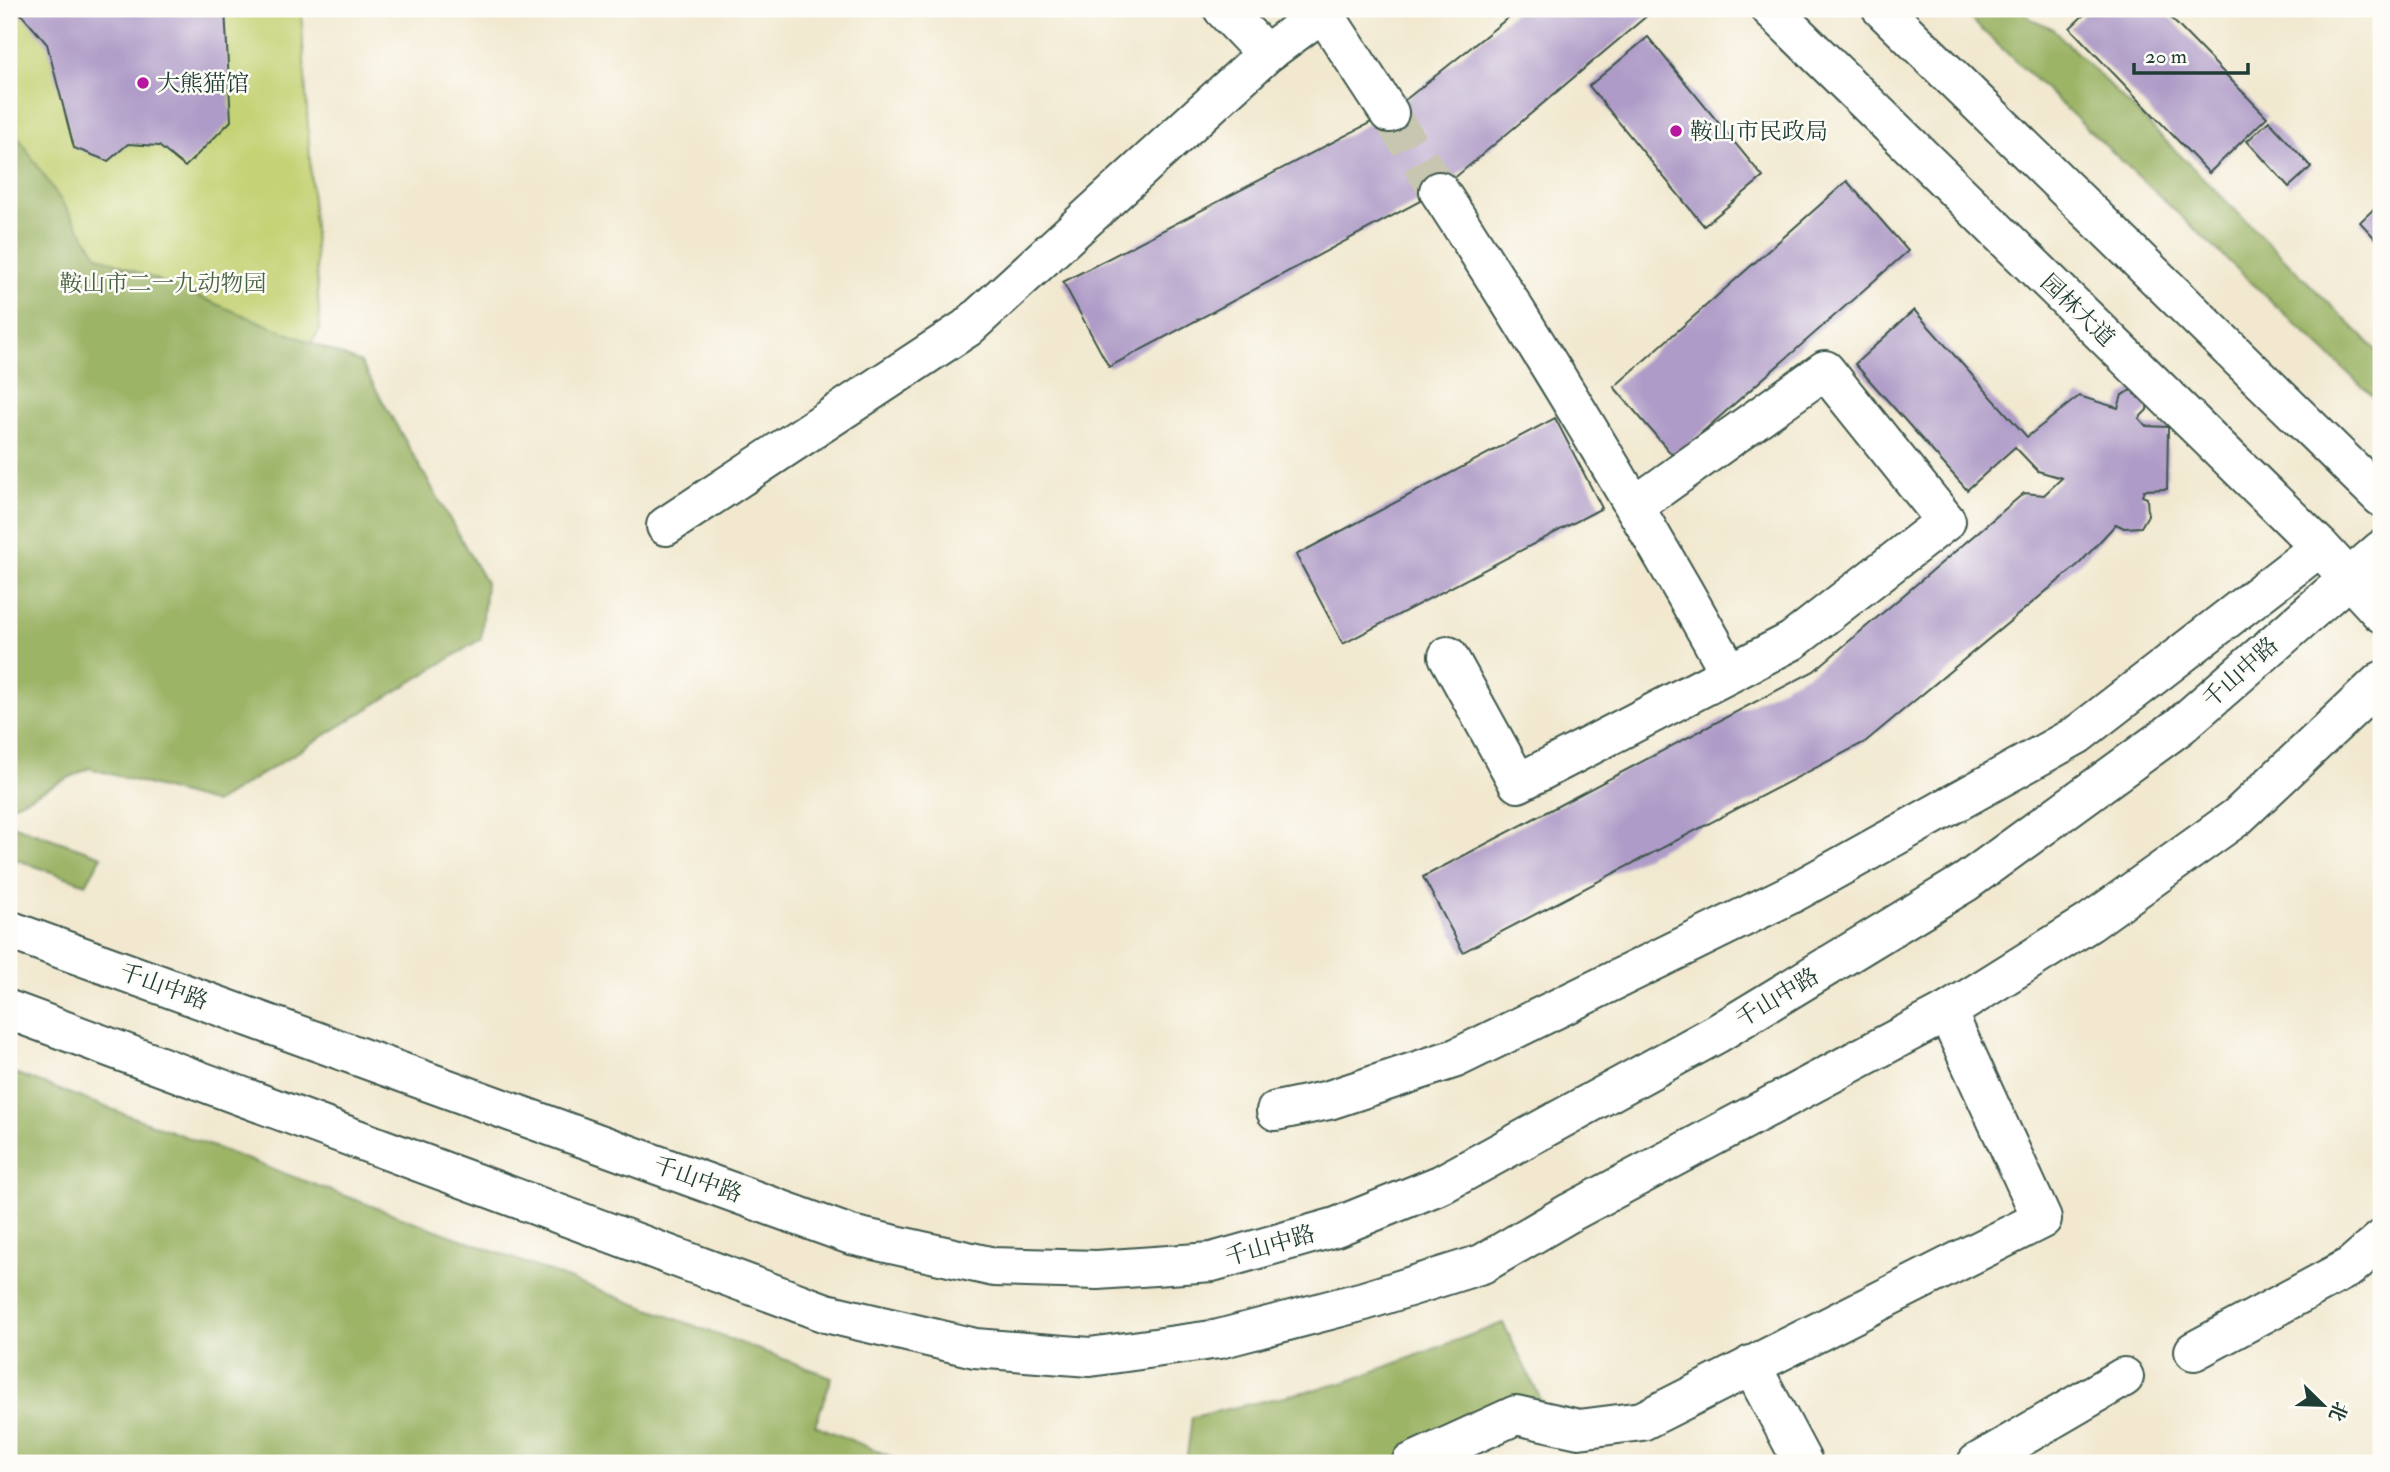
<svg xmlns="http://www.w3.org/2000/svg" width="2390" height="1472" viewBox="0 0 2390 1472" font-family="'IM FELL Double Pica','Noto Serif SC',serif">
  <rect width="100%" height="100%" fill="#fdfcf7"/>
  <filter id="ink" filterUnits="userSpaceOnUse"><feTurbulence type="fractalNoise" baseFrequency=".0143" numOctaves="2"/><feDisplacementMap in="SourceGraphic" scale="14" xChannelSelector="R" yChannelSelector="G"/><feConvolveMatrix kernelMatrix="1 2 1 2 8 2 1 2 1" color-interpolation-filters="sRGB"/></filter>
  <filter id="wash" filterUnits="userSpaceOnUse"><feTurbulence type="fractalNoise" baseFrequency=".00686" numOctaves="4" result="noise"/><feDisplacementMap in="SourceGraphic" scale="28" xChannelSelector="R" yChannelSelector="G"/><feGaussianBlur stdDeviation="1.57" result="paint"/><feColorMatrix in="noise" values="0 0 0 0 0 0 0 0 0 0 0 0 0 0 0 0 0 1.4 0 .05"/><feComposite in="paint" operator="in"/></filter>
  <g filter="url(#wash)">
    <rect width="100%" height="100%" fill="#f1e8cf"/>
    <path fill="#c5d274" stroke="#728854" stroke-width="2" d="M9 9H301L320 330 9 769Z"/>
    <path fill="#9cb466" stroke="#5e784d" stroke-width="2" d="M1960 9H2021L2031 19 2052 28 2381 355V404Z
      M9 123 98 256 361 363 486 583 481 639 215 803 89 768 9 807Z
      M9 824 102 856 86 884 9 857Z
      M9 1071 832 1377 815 1425 901 1461 919 1463H9Z
      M1503 1323 1550 1418 1444 1463H1186L1192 1417 1343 1383Z"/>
    <g id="blocks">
      <path fill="#af9bc7" d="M23 9H225L231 121 185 167 159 146 128 144 108 161 74 148 47 44 21 14Z
        M1519 9H1655L1439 191 1109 367 1063 282 1389 113Z
        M2090 9H2162L2267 117 2209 173 2070 28Z
        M1648 37 1763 177 1704 226 1589 86Z
        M2269 121 2311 167 2289 187 2247 141Z
        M1847 181 1908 251 1674 457 1614 387Z
        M2381 202V245L2360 222Z
        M1914 310 2027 437 2079 396 2118 408 2122 395 2135 388 2148 396 2147 410 2139 418 2146 426 2168 427 2167 489 2144 490 2142 496 2147 498 2148 515 2141 527 2124 528 2116 524 2080 563 1865 742 1463 952 1423 877 1814 671 2024 493 2044 495 2062 478 2038 471 2015 447 1967 490 1855 364Z
        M1555 418 1602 508 1343 644 1296 555Z"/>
    </g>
  </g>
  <g filter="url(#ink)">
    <use href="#blocks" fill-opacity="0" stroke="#3e574b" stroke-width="2"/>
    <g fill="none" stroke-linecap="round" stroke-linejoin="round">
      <path stroke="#c7c6b0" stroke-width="38" stroke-dasharray="38 19" stroke-linecap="butt" d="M1389 113 1439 191"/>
      <g stroke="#3e574b" stroke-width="42">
        <path id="minor" d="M1223 9 1266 54
          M1323 12 1389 113
          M1439 191C1542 349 1638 509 1730 673
          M666 526 967 328 1266 54 1327 9
          M1448 656 1518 783 1792 641 1946 521 1825 370 1636 505
          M1276 1111 1329 1100 1456 1058 1793 893 2077 735 2320 547
          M2194 1351 2350 1267 2381 1240
          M1751 1365 1803 1463
          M1411 1463 1516 1415 1579 1429 1642 1421 2042 1219 1947 1012
          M1977 1463 2124 1377"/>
      </g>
      <g stroke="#3e574b" stroke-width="42">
        <path id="major" d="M1771 9 2320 547 2381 613
          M1882 9 2381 497
          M9 930 851 1235 994 1267 1097 1270 1212 1262 1336 1227 1442 1184 1718 1033 1966 882 2180 726 2381 550
          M9 1010 826 1313 975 1348 1090 1357 1219 1339 1364 1301 1482 1264 1571 1212 1947 1012 2089 923 2237 817 2381 681"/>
      </g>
      <use href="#minor" stroke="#fff" stroke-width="38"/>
      <use href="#major" stroke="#fff" stroke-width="38"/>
    </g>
  </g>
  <g fill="#b5179e" stroke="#fdfcf7" stroke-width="2.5">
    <circle cx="143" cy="83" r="7"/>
    <circle cx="1676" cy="131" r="7"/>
  </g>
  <g text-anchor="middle" stroke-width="5" stroke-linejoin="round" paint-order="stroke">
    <g font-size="23" fill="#1f3d34" stroke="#fdfcf7" text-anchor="start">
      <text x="157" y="91">大熊猫馆</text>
      <text x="1690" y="139">鞍山市民政局</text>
    </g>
    <g font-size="23" fill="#486244" stroke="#fdfcf7">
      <text x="163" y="291">鞍山市二一九动物园</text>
    </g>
    <g font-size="23" fill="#1f3d34" stroke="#fdfcf7">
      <text transform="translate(2078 310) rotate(44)" y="8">园林大道</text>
      <text transform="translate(2240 672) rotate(-42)" y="8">千山中路</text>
      <text transform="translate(164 986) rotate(20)" y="8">千山中路</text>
      <text transform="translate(1777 997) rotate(-31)" y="8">千山中路</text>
      <text transform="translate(698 1179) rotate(20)" y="8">千山中路</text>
      <text transform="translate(1270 1245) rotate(-16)" y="8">千山中路</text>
    </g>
  </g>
  <rect width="2390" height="1472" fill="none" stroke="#fdfcf7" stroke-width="35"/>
  <g transform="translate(2323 1405) rotate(113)" stroke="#fdfcf7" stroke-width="5" paint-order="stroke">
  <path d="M0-5L12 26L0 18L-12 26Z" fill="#1f3d34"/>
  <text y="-10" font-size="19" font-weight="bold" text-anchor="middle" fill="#1f3d34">北</text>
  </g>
  <path d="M2134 63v10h114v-10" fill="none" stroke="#1f3d34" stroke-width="3.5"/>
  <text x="2145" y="63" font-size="21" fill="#1f3d34" stroke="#fdfcf7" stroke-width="5" paint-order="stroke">20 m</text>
</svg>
